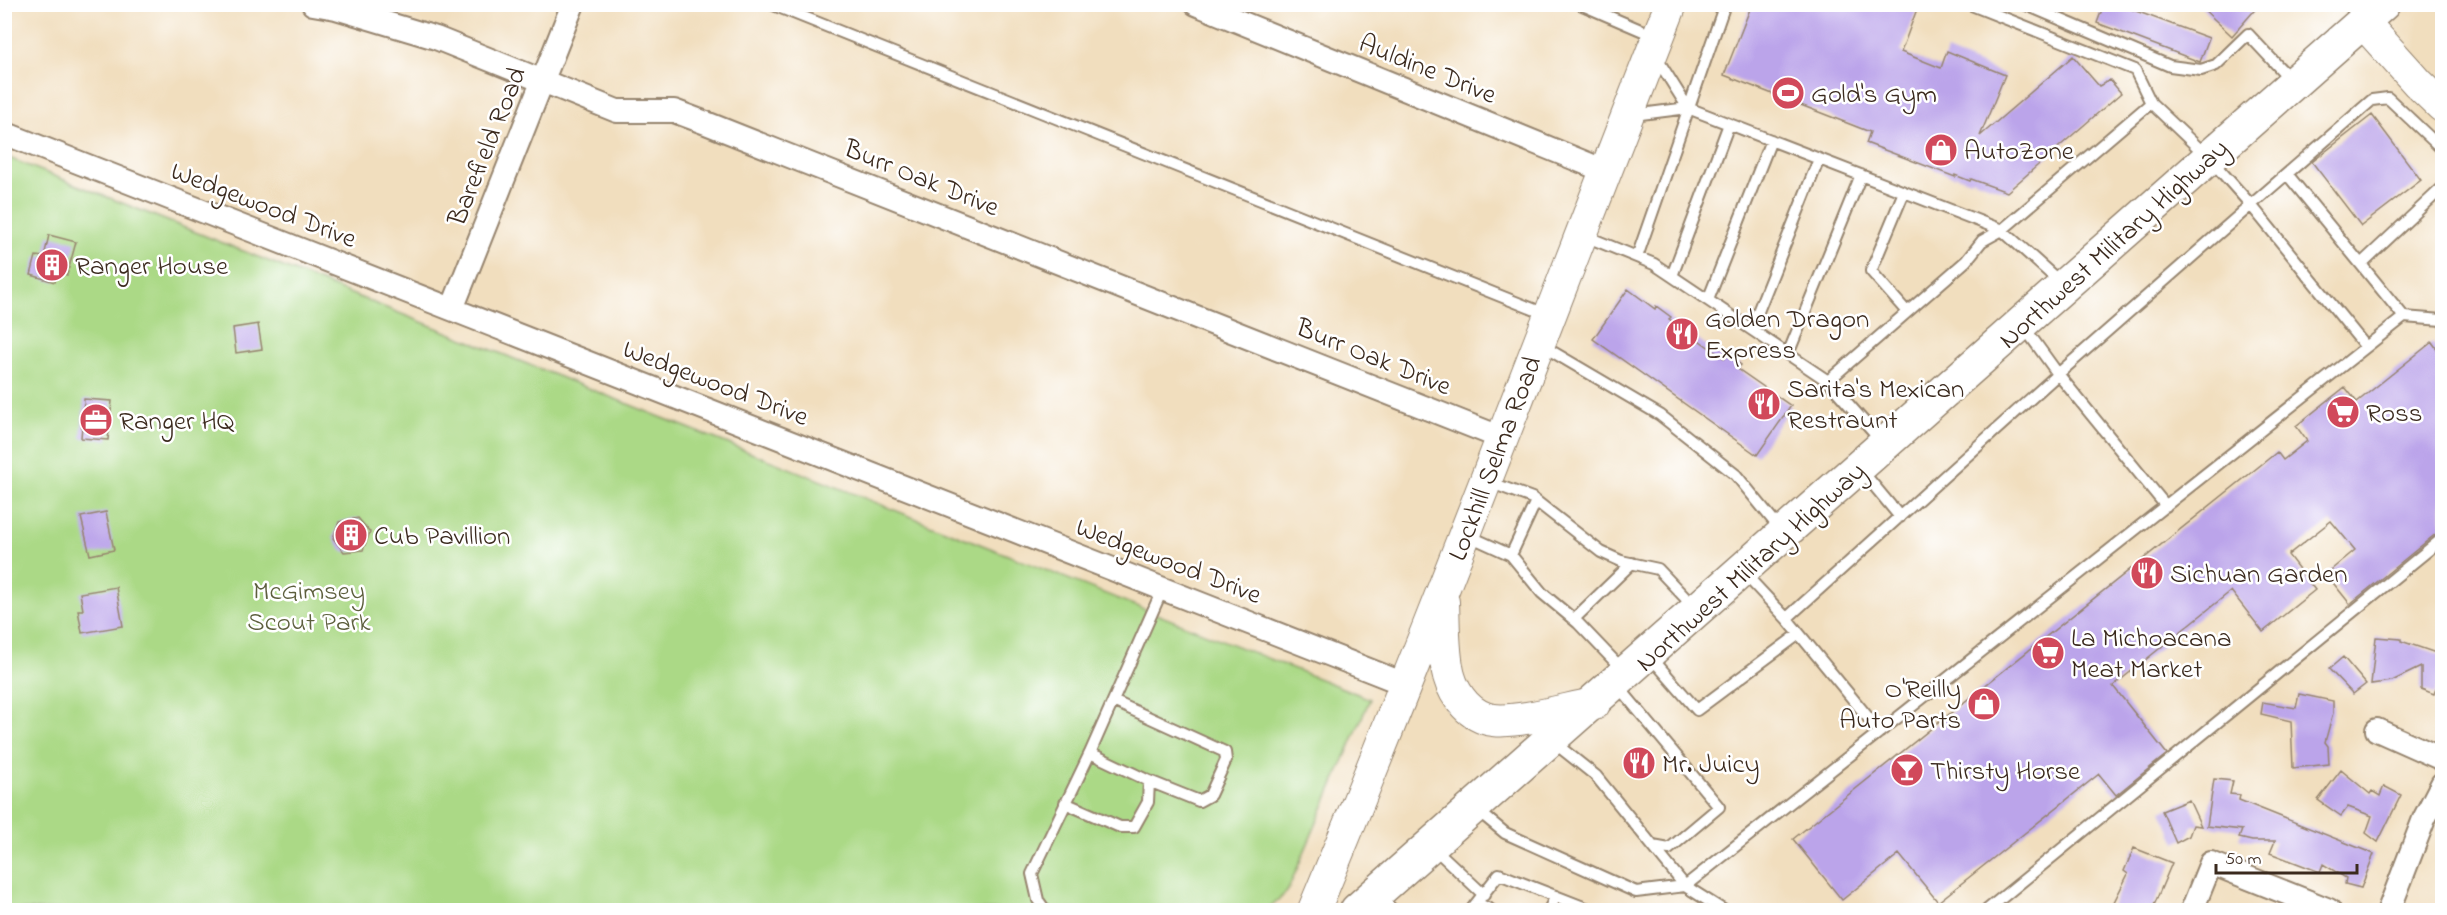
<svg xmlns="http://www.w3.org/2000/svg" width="2447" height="915" viewBox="0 0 2447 915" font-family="'Indie Flower',sans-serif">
  <rect width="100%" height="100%" fill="#fff"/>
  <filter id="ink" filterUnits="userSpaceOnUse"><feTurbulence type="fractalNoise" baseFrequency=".0167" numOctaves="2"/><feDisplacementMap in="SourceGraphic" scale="12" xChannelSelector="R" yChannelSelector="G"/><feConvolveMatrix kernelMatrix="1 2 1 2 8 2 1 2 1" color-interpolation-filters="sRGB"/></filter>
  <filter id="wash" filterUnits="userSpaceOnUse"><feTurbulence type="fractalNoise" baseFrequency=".008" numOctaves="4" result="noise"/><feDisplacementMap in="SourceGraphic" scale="24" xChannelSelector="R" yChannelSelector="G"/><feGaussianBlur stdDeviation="1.35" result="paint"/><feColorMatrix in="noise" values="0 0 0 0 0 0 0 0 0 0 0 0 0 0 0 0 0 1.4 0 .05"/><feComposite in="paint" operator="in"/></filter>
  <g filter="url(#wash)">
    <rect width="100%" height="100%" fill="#f1debe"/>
    <path fill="#abd986" stroke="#738252" stroke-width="1.5" d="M4 156 1370 699 1287 892 1266 910H5Z"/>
    <g id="blocks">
      <path fill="#bba4ea" d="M1752 4H1905L1917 9 1901 52 1941 68 1947 51 2005 75 1980 136 2073 56 2099 86 2110 80 2121 93 2007 192 1971 179 1970 181 1955 175V177L1866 143 1870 132 1724 75Z
        M2104 4H2117L2209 38 2200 62 2097 23Z
        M2198 4H2260L2232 36Z
        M2372 115 2421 180 2361 226 2312 162Z
        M49 235 76 242 67 275 57 272 55 282 31 275 36 256 44 257Z
        M1628 289 1655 309 1656 306 1671 317 1669 319 1724 358 1727 355 1741 365 1738 369 1791 406 1757 455 1593 339Z
        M258 324 262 349 236 353 233 328Z
        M2432 342 2442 356V532L2437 533 2350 604 2326 574 2355 550 2331 521 2288 555 2315 590 2263 632 2231 591 2113 686 2167 754 2116 795 2099 774 1938 902 1899 854 1842 900 1793 839 2277 452 2283 460 2307 441 2296 426 2345 387 2357 402Z
        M84 399 112 401 108 440 81 438Z
        M106 512 114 550 90 555 81 517Z
        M358 518 370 532 363 550 344 552 333 538 339 522Z
        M116 587 123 626 82 633 78 610H83L80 593Z
        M2376 637 2401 639V641L2442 655V689L2437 686 2434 694 2421 689V667L2392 681 2371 684Z
        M2343 657 2366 684 2353 694 2329 669Z
        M2299 694 2333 701V713L2325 742 2328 746 2329 764 2293 768 2291 721 2261 714 2263 702 2296 708Z
        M2341 770 2370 794 2372 791 2380 796 2384 786 2401 795 2378 842 2366 833 2372 816 2348 807 2341 816 2318 800Z
        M2214 779 2233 781 2230 794 2240 795 2239 800 2374 854 2361 888 2345 884 2346 878 2323 864 2320 872 2270 853 2275 841H2252L2239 838 2242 830 2207 826Z
        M2189 800 2201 826 2193 825 2189 836 2176 843 2162 811Z
        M2134 848 2172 863 2152 910H2121L2112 906 2128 874 2124 871Z"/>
    </g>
  </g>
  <g filter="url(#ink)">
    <use href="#blocks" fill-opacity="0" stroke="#96846e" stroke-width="1.5"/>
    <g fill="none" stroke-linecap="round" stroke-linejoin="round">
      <g stroke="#96846e" stroke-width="14">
        <path id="lane" d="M771 4 1548 315
          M1580 4 1657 37
          M2024 4 2170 66 2201 70 2216 65 2248 34 2292 81
          M2348 4 2362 20
          M1656 57 1688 108
          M2151 103 2209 158 2251 205 2372 100 2388 98 2442 149
          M1633 115 1688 108 2002 230 2062 284
          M2287 174 2404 317
          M1904 192 1871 271 1907 312
          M1585 236 1654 264 1828 381 1966 261 1982 241 2002 230 2151 103 2135 70 1969 4
          M1637 257 1725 4
          M2361 264 2442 188
          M1672 276 1729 124
          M1708 300 1771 140
          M2024 327 2058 374 2166 506
          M1751 329 1819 159
          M1541 345 1660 415 1736 475 1781 530
          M1788 354 1861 175
          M1828 381 1881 441
          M1862 471 1900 517
          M1489 482 1532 498 1601 552 1621 561 1658 569 1694 607
          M1467 535 1511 555 1542 593 1578 623 1623 670
          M1511 555 1536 501
          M1743 572 1787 619 1880 732
          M1787 618 2058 374 2251 205 2366 347
          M1574 619 1632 563
          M1649 655 1697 710 1799 634
          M1617 685 1719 807 1669 849 1653 846
          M1113 701 1225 752 1226 760 1210 795 1199 801 1149 781
          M1552 741 1596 776 1685 886
          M1065 803 1120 827H1134L1148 802 1149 781 1090 753
          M1476 809 1505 833 1636 892 1685 886
          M1434 848 1484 895
          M1378 896 1393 910
          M1477 903 1491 910
          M1045 910 1038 900 1032 874 1090 753 1163 588
          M1471 910 1499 874 1591 910
          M1549 910 1556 896
          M1723 910 1685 886 2404 317 2442 320
          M1987 910 2442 539"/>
      </g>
      <g stroke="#96846e" stroke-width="26">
        <path id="street" d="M313 4 336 8 436 38 617 111H674L706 123 1502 438
          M1196 4 1605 171
          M4 133 1407 685
          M452 309 573 4
          M2377 730 2442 759
          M2192 910 2211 863 2329 910
          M2389 910 2424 819 2442 784"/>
      </g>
      <g stroke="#96846e" stroke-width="34">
        <path id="secondary" d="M2363 22 2418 83 2442 106
          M1443 602C1444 626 1443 653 1449 676 1455 697 1471 717 1493 720 1520 723 1566 709 1594 704
          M1314 910C1438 611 1552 307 1671 4"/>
      </g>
      <g stroke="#96846e" stroke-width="36">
        <path id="primary" d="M1357 910 2383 4"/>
      </g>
      <use href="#lane" stroke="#fff" stroke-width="10"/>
      <use href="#street" stroke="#fff" stroke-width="22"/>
      <use href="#secondary" stroke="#fff" stroke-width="32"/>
      <use href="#primary" stroke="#fff" stroke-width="33"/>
    </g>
  </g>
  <defs>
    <g id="stadium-disc" transform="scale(1.725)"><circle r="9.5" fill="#d1495b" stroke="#fff"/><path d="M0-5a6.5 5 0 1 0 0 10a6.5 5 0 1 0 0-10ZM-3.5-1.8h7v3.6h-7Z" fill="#fff"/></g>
    <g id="shop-disc" transform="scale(1.725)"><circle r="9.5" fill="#d1495b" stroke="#fff"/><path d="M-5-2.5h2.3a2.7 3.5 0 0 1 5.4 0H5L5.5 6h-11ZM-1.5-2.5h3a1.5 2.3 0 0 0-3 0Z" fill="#fff"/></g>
    <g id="building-disc" transform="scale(1.725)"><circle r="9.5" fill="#d1495b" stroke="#fff"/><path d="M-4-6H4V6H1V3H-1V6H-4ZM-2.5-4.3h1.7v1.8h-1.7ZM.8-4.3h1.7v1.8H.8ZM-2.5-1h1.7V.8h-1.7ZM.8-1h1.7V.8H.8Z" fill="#fff"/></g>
    <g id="restaurant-disc" transform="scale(1.725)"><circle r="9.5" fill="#d1495b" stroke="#fff"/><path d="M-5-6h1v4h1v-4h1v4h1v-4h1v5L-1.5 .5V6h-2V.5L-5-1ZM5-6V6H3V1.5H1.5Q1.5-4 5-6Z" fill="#fff"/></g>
    <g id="supermarket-disc" transform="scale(1.725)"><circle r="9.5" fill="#d1495b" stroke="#fff"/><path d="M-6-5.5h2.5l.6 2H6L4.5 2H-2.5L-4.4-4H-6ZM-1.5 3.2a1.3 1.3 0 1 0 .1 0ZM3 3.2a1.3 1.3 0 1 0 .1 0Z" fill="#fff"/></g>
    <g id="office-disc" transform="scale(1.725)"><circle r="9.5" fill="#d1495b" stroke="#fff"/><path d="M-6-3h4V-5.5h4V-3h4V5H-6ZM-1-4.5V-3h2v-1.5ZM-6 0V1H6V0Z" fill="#fff"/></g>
    <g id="bar-disc" transform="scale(1.725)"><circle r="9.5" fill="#d1495b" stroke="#fff"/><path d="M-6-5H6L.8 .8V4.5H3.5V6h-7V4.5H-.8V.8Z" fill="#fff"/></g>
  </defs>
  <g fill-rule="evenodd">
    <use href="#stadium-disc" x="1788" y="93"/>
    <use href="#shop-disc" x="1941" y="150"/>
    <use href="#building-disc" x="52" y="265"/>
    <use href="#restaurant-disc" x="1682" y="334"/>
    <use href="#restaurant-disc" x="1764" y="404"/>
    <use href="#supermarket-disc" x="2343" y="412"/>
    <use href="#office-disc" x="96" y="420"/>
    <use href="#building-disc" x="351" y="535"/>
    <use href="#restaurant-disc" x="2147" y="573"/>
    <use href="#supermarket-disc" x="2048" y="653"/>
    <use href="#shop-disc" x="1984" y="704"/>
    <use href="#restaurant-disc" x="1639" y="763"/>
    <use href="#bar-disc" x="1907" y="770"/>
  </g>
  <g text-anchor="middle" stroke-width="5" stroke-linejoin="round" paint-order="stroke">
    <g font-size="27" fill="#3b2a1e" stroke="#fff">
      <text transform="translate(1428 68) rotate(22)" y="9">Auldine Drive</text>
      <text transform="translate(486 146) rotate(-68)" y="9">Barefield Road</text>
      <text transform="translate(922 177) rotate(22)" y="9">Burr Oak Drive</text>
      <text transform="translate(264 204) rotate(21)" y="9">Wedgewood Drive</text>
      <text transform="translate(2113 243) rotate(-42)" y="9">Northwest Military Highway</text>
      <text transform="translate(1374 356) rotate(22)" y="9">Burr Oak Drive</text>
      <text transform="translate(716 382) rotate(21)" y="9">Wedgewood Drive</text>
      <text transform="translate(1494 458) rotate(-69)" y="9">Lockhill Selma Road</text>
      <text transform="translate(1169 560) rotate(21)" y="9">Wedgewood Drive</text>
      <text transform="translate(1750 566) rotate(-42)" y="9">Northwest Military Highway</text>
    </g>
    <g font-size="27" fill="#3b2a1e" stroke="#fff" text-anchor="start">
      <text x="1811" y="102">Gold's Gym</text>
      <text x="1964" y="159">AutoZone</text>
      <text x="75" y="274">Ranger House</text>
      <text x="1705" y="327">Golden Dragon<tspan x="1705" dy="31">Express</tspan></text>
      <text x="1787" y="397">Sarita's Mexican<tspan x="1787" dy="31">Restraunt</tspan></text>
      <text x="2366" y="421">Ross</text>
      <text x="119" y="429">Ranger HQ</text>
      <text x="374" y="544">Cub Pavillion</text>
      <text x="2170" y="582">Sichuan Garden</text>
      <text x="2071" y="646">La Michoacana<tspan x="2071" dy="31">Meat Market</tspan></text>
      <text x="1961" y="697" text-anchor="end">O'Reilly<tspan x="1961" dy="31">Auto Parts</tspan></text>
      <text x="1662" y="772">Mr. Juicy</text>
      <text x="1930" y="779">Thirsty Horse</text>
    </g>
    <g font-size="27" fill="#5d5f3d" stroke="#fff">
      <text x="309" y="599">McGimsey<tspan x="309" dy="31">Scout Park</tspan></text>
    </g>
  </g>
  <rect width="2447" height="915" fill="none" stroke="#fff" stroke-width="24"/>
  <path d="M2216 864v9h141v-9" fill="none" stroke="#3b2a1e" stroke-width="3"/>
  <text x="2225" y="864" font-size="18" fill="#3b2a1e" stroke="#ffffff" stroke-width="4.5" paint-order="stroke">50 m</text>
</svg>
